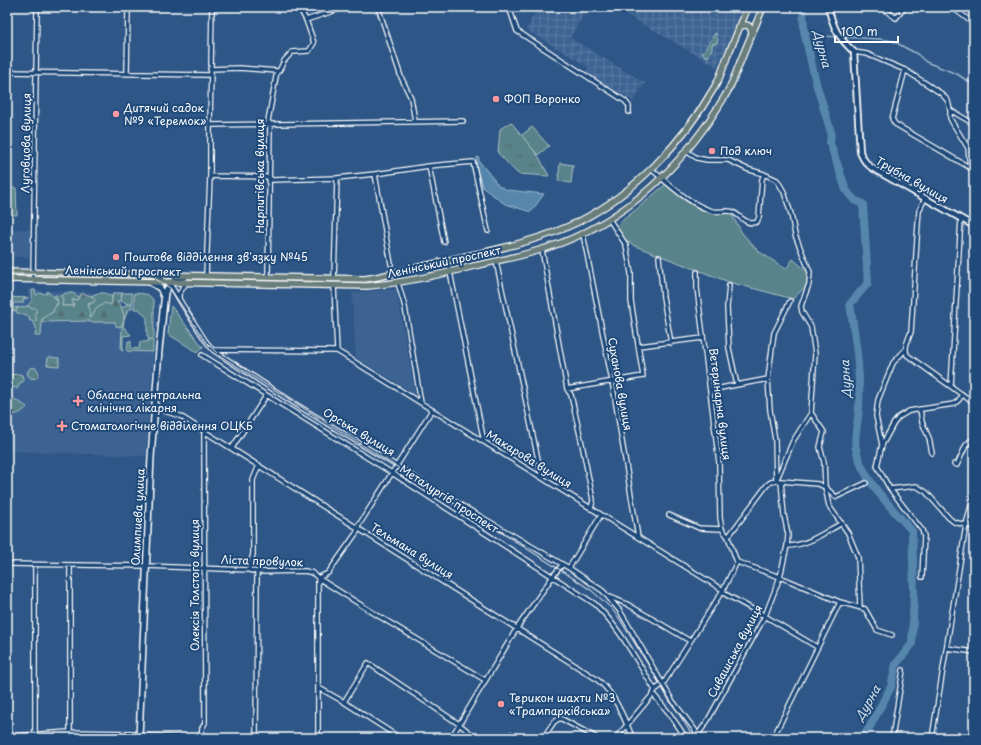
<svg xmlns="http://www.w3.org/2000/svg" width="981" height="745" viewBox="0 0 981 745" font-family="'Playpen Sans',sans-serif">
  <defs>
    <pattern id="industrial-grid" width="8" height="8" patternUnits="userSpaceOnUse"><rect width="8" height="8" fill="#3e6493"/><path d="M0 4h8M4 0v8" fill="none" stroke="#5b7ba3"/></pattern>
    <pattern id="forest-firs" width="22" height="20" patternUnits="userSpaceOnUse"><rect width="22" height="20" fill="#59838a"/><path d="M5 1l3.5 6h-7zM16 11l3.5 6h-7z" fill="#536a6e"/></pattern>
    <pattern id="park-tufts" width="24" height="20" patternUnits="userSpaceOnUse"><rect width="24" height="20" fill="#59838a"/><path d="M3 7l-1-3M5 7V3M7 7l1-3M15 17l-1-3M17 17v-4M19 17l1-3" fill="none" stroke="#536a6e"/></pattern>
  </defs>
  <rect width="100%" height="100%" fill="#2e5787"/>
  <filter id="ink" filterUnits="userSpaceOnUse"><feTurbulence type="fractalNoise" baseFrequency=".025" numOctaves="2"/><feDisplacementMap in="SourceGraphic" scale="8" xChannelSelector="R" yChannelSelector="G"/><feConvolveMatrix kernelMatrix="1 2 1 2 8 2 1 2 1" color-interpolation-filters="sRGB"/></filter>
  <g filter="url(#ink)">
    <path fill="#3e6493" d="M7 229 30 230 29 257H7Z
      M396 289 415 394 356 358 352 293Z
      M7 290H12V297L28 298V290H40V293L47 294V291L122 293 121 349 123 351 153 352 146 456 7 451Z"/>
    <path fill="url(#industrial-grid)" d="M538 7H588L570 38 645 83 633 101 586 73 589 67 526 30Z
      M613 7H744L717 67Z"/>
    <path fill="#59838a" stroke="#acc1c4" d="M715 33 717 34 716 37 718 39 717 43 712 44V49L708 57 702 54Z
      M532 127 549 146 538 155 521 136Z
      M560 163 573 165 571 183 558 181Z
      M667 183 694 205 712 213H731L742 233 758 251 786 269 793 259 809 273 808 284 793 299 729 282 635 246 625 240 617 228 619 223 638 208Z
      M7 188H16L17 215H7Z
      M32 290H35L36 295 40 293 47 294V291L58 301 53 312 42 319 41 336H35L36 327 33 322 36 320 34 315 35 313 27 306C34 301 32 297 32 290Z
      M66 293H72L79 297 77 300H72L75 306H62L63 299 61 296Z
      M98 293H105L112 297V305L89 318 90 311 88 304H91L93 297 91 296Z
      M122 293H132V304H126L125 302H121Z
      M134 293C143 294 150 292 154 302V339H148V337L147 336V318L139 309H134Z
      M9 297 28 298H24L23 303H14L13 305V308H15L18 307 16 311 7 310Z
      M126 305H132V309H128L124 321 123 326 131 335 123 336V351L121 349 122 325 124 317 121 307H125Z
      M171 306 203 347 197 352 168 334Z
      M148 340H153V352L127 351 128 341H131V348L139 349 140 341 142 342H148Z"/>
    <path fill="url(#forest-firs)" stroke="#acc1c4" d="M113 293H122L120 301H117C122 308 128 319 120 327L116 326 115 322H89V321L41 322 44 317 53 312 55 307 58 304 57 299 54 296 55 295 61 296 63 299 62 306H74L72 300H77L81 294C86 294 91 295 95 299L94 302 88 304 90 311 89 318 92 317 96 309 105 303 111 305Z
      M27 306 30 307 32 309 34 307 36 309V312L34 315 36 316V321L33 322 29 320 30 318 27 315 17 313 16 311 18 307 20 308Z
      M27.5 373a5.5 5.5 0 1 1 11 0a5.5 5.5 0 1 1-11 0Z
      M7 374 11 375 18 374 22 375 24 381 20 383 17 389 14 387 11 390 7 386Z
      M7 390 10 392 8 395 27 407C21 414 15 415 7 415Z"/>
    <path fill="url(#park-tufts)" stroke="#acc1c4" d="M511 122 539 157 549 176 518 174 498 153 500 129Z
      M48 357 59 358V366L47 365Z"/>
    <path fill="#5786ac" stroke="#9ab6cd" d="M477 157 479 158V161L499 186 507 190 544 194 531 212 505 204 483 188 476 168Z"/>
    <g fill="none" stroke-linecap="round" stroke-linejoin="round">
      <path stroke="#9ab6cd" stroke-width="1.5" d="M804 31 823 36 838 37
        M842 37 880 39 893 41 917 54 926 62 957 74 974 85"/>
      <path stroke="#5786ac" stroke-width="8" d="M803 7 804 31 816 83 831 132 830 143 846 190 854 200 863 204 868 283 850 304C855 337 861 372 859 407 859 418 853 439 856 449 862 480 892 508 912 531L914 592 912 644 896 664 891 687 868 730 862 738"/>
      <g stroke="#fff" stroke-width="6">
        <path id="minor" d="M378 7 401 77 411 98 415 121
          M512 7 510 10 517 31 625 101 629 106V112
          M881 7 896 18 905 7
          M952 7 974 24
          M306 20 346 7
          M854 52 867 54 905 70 942 94 948 101 950 110 974 124
          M210 69 239 68 277 71
          M905 70 892 119 895 124 974 170
          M277 71H279L284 61 292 52 309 51 314 43 306 20 299 7
          M7 72 210 75
          M127 74 128 7
          M950 110V118L952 122 968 148 970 168
          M210 125 463 121
          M686 151 697 158 707 160H728L747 169 764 174 777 180 784 192 791 214 795 235 810 272 809 284 801 306 802 312 811 327 815 354 811 413 824 432 820 447 824 462 825 487 829 506 848 533 858 557 860 607
          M429 166 444 242
          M651 169C669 184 689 204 712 211 718 213 727 209 733 212 741 216 747 226 757 222L759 217 762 179 764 174
          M375 174 391 264
          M210 176 269 177 272 180 337 178 375 174 429 166 473 162 488 231
          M925 198 919 211 918 224 911 332C908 340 904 347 907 355L974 403
          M583 234 612 381 638 537
          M542 250 567 389 571 395 582 444 593 500 591 509
          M659 257 663 297 671 343
          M496 261 542 478
          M450 272 484 442
          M155 276 166 282 172 287 182 304 205 340 213 350 225 358 297 405 397 466 428 486 569 568 603 591 620 611 672 700 695 730 699 738
          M206 276 210 176V125L212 7
          M268 277 270 124 268 121 277 71
          M33 279 37 7
          M334 279 337 178
          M398 283 405 307 421 403
          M729 285 727 307 729 348 737 385
          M334 286 337 351
          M179 298V294L186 283
          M639 346 703 338
          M214 350 337 351 723 590 725 594 765 616 817 647
          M202 355 392 473 595 604C620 628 636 660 655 690
          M951 386 961 218
          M567 389 643 376 631 301V273L626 245 609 219
          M710 390 768 379
          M155 408 180 416 595 678C615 692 623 717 633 738
          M920 409 922 422 929 438 932 453
          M882 445 876 416 878 400 893 363 906 349
          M232 448 266 396
          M954 464 957 465 966 445 970 441 974 443
          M781 481 818 484 825 487 836 497 866 483
          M890 489 916 486 926 492 949 518 954 522 974 527
          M669 515 699 528 722 529
          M728 537 767 485 771 482 776 481 793 441 811 413
          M787 546C807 546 825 532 842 523
          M737 562 780 577 840 602 865 609 877 630 892 635
          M7 564 146 566 249 570 257 572 305 571 313 573 318 578 377 615 485 680
          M35 565V735
          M569 568 601 515
          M249 570 253 554V480L259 465
          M922 577 924 536 922 530 890 489 877 466 882 445 894 423 899 417 909 411 954 404 959 400 962 394
          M610 597 627 604 690 641
          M947 648 974 652
          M319 688 344 702 400 738
          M653 694 669 713 686 738
          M344 702 368 663 459 724 475 737 474 738
          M511 734 518 738
          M697 736 708 720 765 616 780 577 787 546 788 535 784 515 781 481H776L775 440 770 410 768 379 774 333 790 301
          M13 738V736L69 732 133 733 139 736 189 738
          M70 738V565
          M201 738 202 728 205 723 204 431
          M256 738 257 572
          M318 738V578L328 573 357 532V528L432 410
          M451 738 517 628 553 576 562 565
          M543 738 554 722 560 718 597 738
          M616 738 653 694 655 690 663 684 723 590 737 562 728 537 722 529 720 518 719 463 697 288V272
          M773 738 840 602
          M892 738 903 670
          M932 738 966 525 974 494
          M974 738V737"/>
      </g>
      <g stroke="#fff" stroke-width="8">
        <path id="tertiary" d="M828 7C834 29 837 36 854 52L860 152C864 162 868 166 877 171L974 226"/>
      </g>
      <g stroke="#fff" stroke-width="8">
        <path id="secondary" d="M150 282 160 288 164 297
          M139 738 151 457 159 350 165 292 172 282 178 278 185 277"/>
      </g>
      <g stroke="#fff" stroke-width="8">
        <path id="primary" d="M739 27C746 23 751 25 752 33
          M7 272 365 279 377 277C409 270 440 262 472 255 508 247 545 238 578 222 634 194 683 142 714 88 720 79 723 68 727 57 734 41 741 24 748 7
          M7 279 367 286C404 283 439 275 474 266 511 258 550 250 584 233 644 203 691 153 725 96 732 85 736 72 741 60 748 42 756 25 763 7"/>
      </g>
      <use href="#minor" stroke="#1f4a7a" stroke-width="3.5"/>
      <use href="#tertiary" stroke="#1f4a7a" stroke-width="4.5"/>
      <use href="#secondary" stroke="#1f4a7a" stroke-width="5"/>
      <use href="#primary" stroke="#6b7f7c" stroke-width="5.5"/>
      <path stroke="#fff" stroke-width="1" d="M7 274 138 276 154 278 170 288 205 341 219 355 559 569 591 590 611 608 619 618 694 738"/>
    </g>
  </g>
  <g fill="#ff9aa2" stroke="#1f4a7a" stroke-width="1.5">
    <circle cx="496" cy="99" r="4"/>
    <circle cx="116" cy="114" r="4"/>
    <circle cx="712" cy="151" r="4"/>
    <circle cx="116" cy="257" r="4"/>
    <path d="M76 395h4v4h4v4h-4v4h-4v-4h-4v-4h4z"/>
    <path d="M60 420h4v4h4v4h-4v4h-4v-4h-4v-4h4z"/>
    <circle cx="501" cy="704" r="4"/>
  </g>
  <g text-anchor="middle" stroke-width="4" stroke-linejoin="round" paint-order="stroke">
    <g font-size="11" fill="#fff" stroke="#1f4a7a" text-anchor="start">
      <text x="504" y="103">ФОП Воронко</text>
      <text x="124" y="112">Дитячий садок<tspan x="124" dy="13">№9 «Теремок»</tspan></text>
      <text x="720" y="155">Под ключ</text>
      <text x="124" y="261">Поштове відділення зв'язку №45</text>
      <text x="87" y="399">Обласна центральна<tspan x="87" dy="13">клінічна лікарня</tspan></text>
      <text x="71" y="430">Стоматологічне відділення ОЦКБ</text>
      <text x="509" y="702">Терикон шахти №3<tspan x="509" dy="13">«Трампарківська»</tspan></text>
    </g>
    <g font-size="11" fill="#fff" stroke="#1f4a7a">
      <text transform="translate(26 143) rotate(-89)" y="4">Луговцова вулиця</text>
      <text transform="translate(260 176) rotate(-90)" y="4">Нарпитівська вулиця</text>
      <text transform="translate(912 180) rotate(30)" y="4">Трубна вулиця</text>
      <text transform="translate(444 262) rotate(-12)" y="4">Ленінський проспект</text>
      <text transform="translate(123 271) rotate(1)" y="4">Ленінський проспект</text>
      <text transform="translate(620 384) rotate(80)" y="4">Суханова вулиця</text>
      <text transform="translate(720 404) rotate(83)" y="4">Ветеринарна вулиця</text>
      <text transform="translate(359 432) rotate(31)" y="4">Орська вулиця</text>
      <text transform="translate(529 459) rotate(32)" y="4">Макарова вулиця</text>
      <text transform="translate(449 499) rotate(33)" y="4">Металургів проспект</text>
      <text transform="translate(138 517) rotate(-87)" y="4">Олимпиева улица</text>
      <text transform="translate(412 551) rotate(32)" y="4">Тельмана вулиця</text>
      <text transform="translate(262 561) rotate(2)" y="4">Ліста провулок</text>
      <text transform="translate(195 585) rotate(-90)" y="4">Олексія Толстого вулиця</text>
      <text transform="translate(735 651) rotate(-62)" y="4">Сивашська вулиця</text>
    </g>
    <g font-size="12" font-style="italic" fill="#d5e1ea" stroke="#1f4a7a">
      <text transform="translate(822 49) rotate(76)" y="4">Дурна</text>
      <text transform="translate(846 379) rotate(-93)" y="4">Дурна</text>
      <text transform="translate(868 703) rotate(-60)" y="4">Дурна</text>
    </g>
  </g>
  <rect width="981" height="745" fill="none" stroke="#1f4a7a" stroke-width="24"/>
  <rect x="12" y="12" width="957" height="721" fill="none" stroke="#fff" stroke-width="1.5" filter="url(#ink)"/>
  <path d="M835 36v6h63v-6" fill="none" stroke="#ffffff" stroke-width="2"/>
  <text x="841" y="36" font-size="12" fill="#ffffff" stroke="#1f4a7a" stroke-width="3" paint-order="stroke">100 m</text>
</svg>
